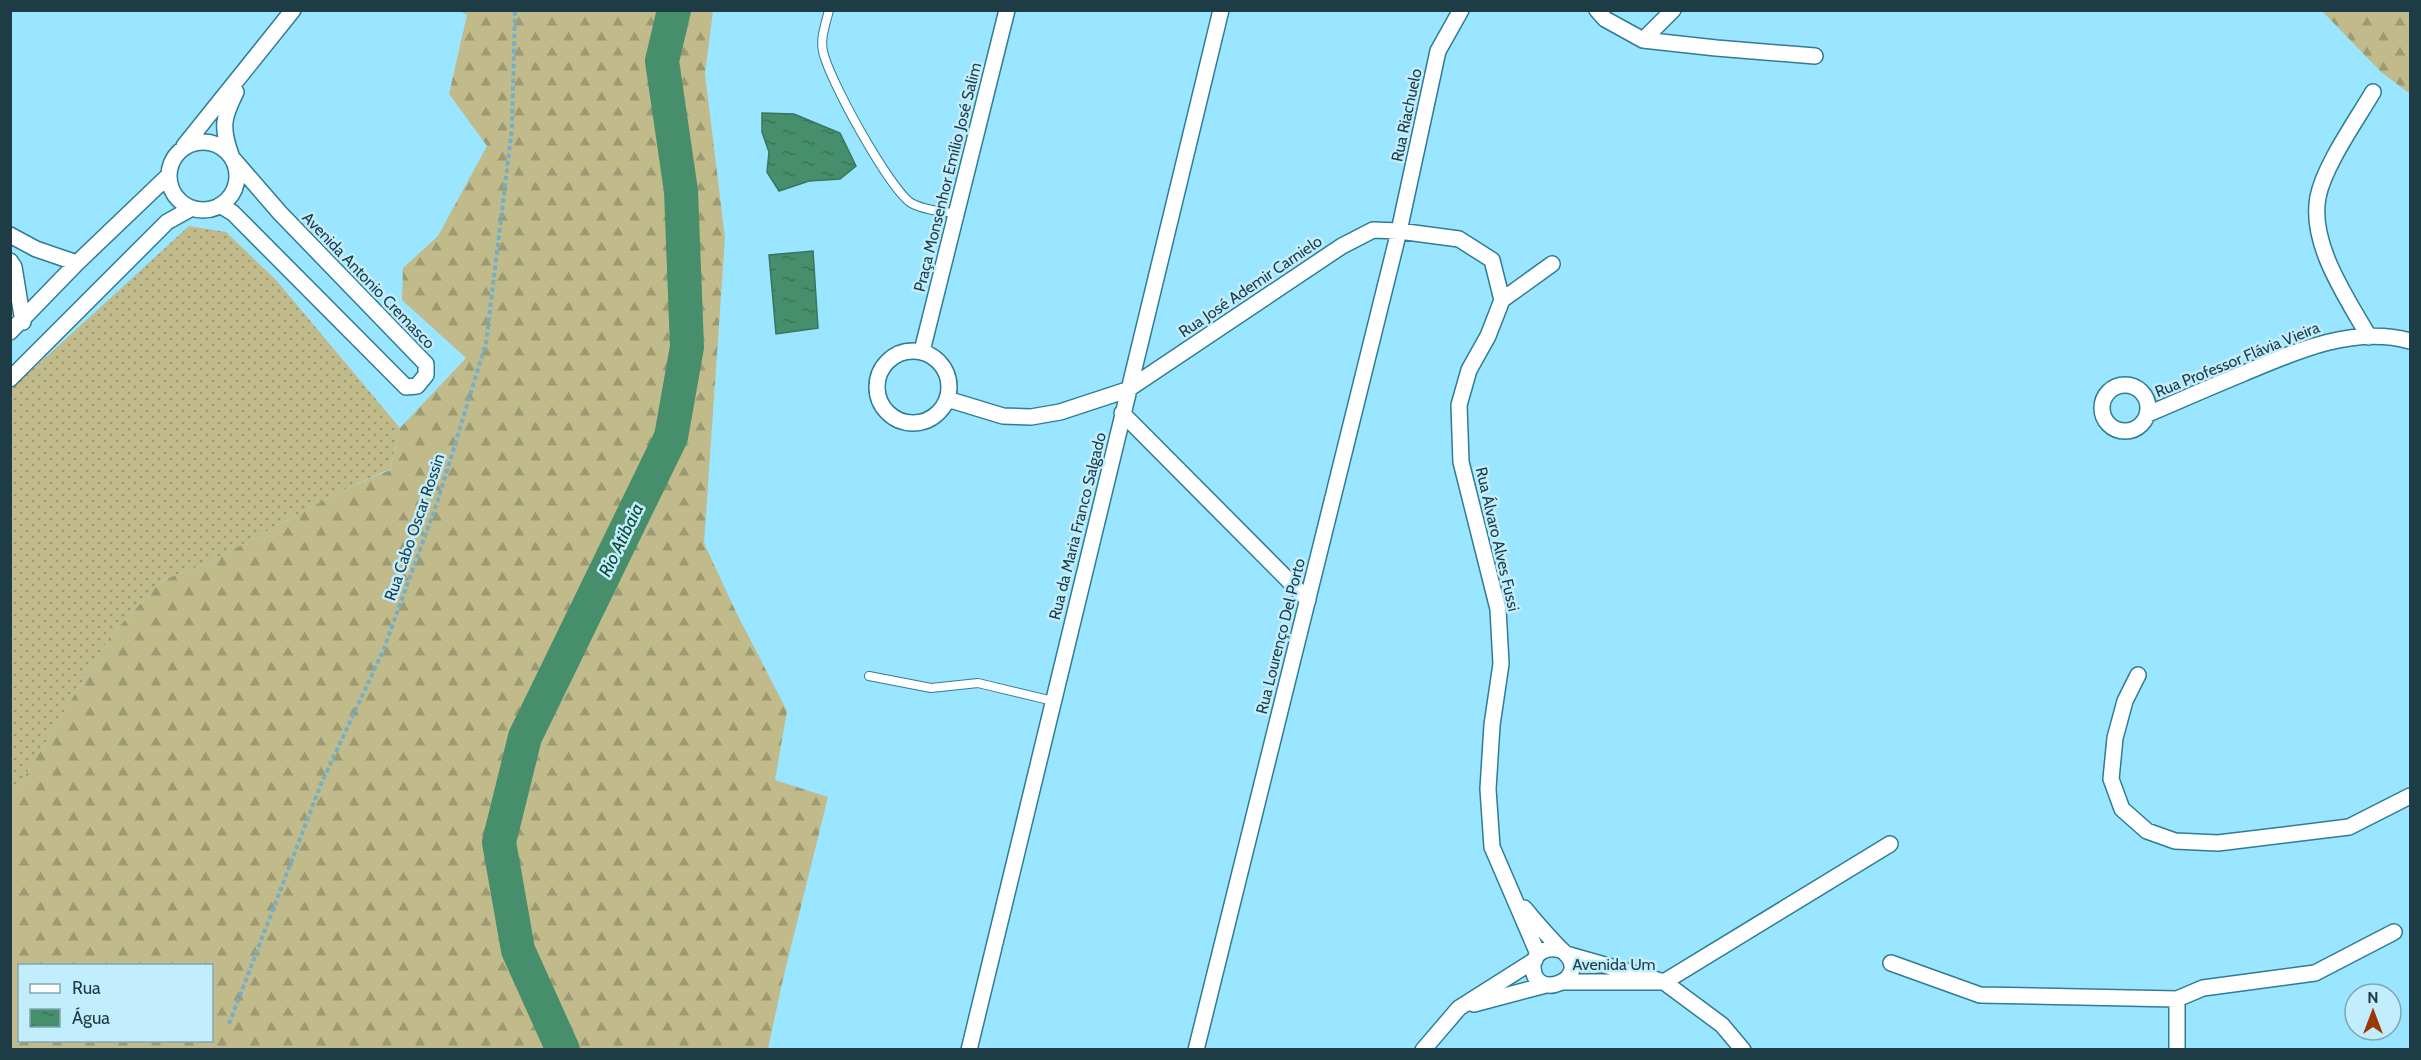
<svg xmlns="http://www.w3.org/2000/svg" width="2421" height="1060" viewBox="0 0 2421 1060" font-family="Cabin,sans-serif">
  <defs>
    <pattern id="grass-dots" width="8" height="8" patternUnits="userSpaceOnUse" patternTransform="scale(1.5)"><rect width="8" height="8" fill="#c1bb8b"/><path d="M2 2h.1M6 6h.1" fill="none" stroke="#9c9973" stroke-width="1.8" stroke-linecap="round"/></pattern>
    <pattern id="forest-firs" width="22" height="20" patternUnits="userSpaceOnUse" patternTransform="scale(1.5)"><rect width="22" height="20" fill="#c1bb8b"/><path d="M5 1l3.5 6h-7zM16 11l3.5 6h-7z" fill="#9c9973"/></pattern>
    <pattern id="water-ripples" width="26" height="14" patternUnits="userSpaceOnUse" patternTransform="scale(1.5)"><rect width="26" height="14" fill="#468e6c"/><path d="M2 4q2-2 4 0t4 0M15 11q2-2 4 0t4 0" fill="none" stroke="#3a755b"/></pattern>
  </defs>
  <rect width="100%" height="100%" fill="#9ae5ff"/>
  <path fill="url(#grass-dots)" d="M189 226 226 232 276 280 400 428 390 469 343 490 210 562 163 580 111 635 11 799V389Z"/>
  <path fill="url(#forest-firs)" fill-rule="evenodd" d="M460 11H713L705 74 725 238 704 543 736 612 787 711 775 780 828 797 783 979 768 1049H11V799L111 635 163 580 210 562 343 490 390 470 400 428 466 358 402 300 403 268 438 236 487 146 449 94 467 15ZM20 966H212V1040H20Z
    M2322 11H2410V94L2381 72Z"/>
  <path fill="url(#water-ripples)" stroke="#3a7561" stroke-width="1.5" d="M762 113 794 114 840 133 856 166 840 179 809 181 779 191 767 172 769 152 762 132Z
    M813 251 818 328 776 334 769 255Z"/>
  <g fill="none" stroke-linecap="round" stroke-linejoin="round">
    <path stroke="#468e6c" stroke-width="34" d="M563 1050 518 950 499 842 525 737 671 437 687 347 681 191 662 61 674 10"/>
    <g stroke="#307c93" stroke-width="10">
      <path id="service" d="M829 10C826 23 820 38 823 51 828 78 889 188 911 203 924 210 942 212 956 213
        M869 676 931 688 978 683 1053 701"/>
    </g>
    <g stroke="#307c93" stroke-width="18">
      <path id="minor" d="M1597 10 1605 19 1643 40 1716 48 1815 56
        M1643 40 1673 10
        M169 176a34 34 0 1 1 68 0a34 34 0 1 1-68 0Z
        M184 146 293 10
        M231 155C221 127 223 118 236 92
        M220 205 233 213 406 387 417 386 426 375V364L280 213 234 160
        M10 235 36 249 77 263
        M10 261 14 267 23 322
        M1502 300 1552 264
        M10 332 77 263 168 176
        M2369 337C2347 298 2309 244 2318 197 2324 166 2356 121 2373 92
        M922 351 1007 10
        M877 387a36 36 0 1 1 72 0a36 36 0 1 1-72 0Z
        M10 379 167 222 192 208
        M2102 408a23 23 0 1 1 46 0a23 23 0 1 1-46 0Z
        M947 399 1003 416 1031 417 1060 412 1127 390 1342 246 1373 230 1399 231 1459 239 1492 260 1502 300 1488 336 1469 370 1459 405 1461 462 1498 609 1501 664 1492 725 1488 789 1492 847 1538 954
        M1122 413 1308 600
        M2148 414C2179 401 2210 387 2242 374 2294 352 2353 325 2410 341
        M2138 675 2125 701 2115 738 2111 779 2122 809 2147 831 2175 841 2218 843 2349 827 2410 796
        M1524 908C1537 923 1550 939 1565 953 1592 979 1533 1003 1533 966 1534 952 1548 946 1560 950
        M1566 954 1664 982 1722 1025 1743 1050
        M1891 963 1980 995 2177 999
        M1564 982H1664L1890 844
        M1474 1004 1546 985
        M969 1050 1221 10
        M1196 1050 1399 231 1438 51 1461 10
        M1423 1050 1459 1008 1535 960
        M2177 1050V999L2203 988 2315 973 2394 932"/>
    </g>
    <path stroke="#73b0c5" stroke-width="4" stroke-dasharray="4.5 3" stroke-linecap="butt" d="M229 1024 321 784 383 651 437 503 486 343 512 128 515 10"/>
    <use href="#service" stroke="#fff" stroke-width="8"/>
    <use href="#minor" stroke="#fff" stroke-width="15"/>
  </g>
  <g text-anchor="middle" stroke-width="5" stroke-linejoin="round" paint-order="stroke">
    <g font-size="16" fill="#1d3c46" stroke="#c2edfd">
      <text transform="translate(1406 115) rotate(-78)" y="6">Rua Riachuelo</text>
      <text transform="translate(947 177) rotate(-76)" y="6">Praça Monsenhor Emílio José Salim</text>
      <text transform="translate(369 280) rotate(46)" y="6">Avenida Antonio Cremasco</text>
      <text transform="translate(1250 286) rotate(-34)" y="6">Rua José Ademir Carnielo</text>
      <text transform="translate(2237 359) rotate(-22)" y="6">Rua Professor Flávia Vieira</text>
      <text transform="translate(1077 526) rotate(-76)" y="6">Rua da Maria Franco Salgado</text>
      <text transform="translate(414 527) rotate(-71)" y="6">Rua Cabo Oscar Rossin</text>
      <text transform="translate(1498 539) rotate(77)" y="6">Rua Álvaro Alves Fussi</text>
      <text transform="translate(1280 636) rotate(-76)" y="6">Rua Lourenço Del Porto</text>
      <text x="1614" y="970">Avenida Um</text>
    </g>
    <g font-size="18" font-style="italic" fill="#0d4830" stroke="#c2edfd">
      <text transform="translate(621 540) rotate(-64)" y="6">Rio Atibaia</text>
    </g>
  </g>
  <rect width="2421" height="1060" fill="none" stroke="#1d3c46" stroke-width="24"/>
  <rect x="18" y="964" width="195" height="78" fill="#c2edfd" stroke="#80a6b4" stroke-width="1.5"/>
  <rect x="30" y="984" width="30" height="9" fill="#ffffff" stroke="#80a6b4" stroke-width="1.5"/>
  <text x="72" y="994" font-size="18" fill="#1d3c46">Rua</text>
  <rect x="30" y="1009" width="30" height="18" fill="url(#water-ripples)" stroke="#80a6b4" stroke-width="1.5"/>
  <text x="72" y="1024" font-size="18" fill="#1d3c46">Água</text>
  <g transform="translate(2373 1012)"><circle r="28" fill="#c2edfd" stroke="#80a6b4" stroke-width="1.5"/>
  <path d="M0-4.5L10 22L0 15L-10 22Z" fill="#9b3701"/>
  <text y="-9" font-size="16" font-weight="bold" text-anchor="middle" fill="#1d3c46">N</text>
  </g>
</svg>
